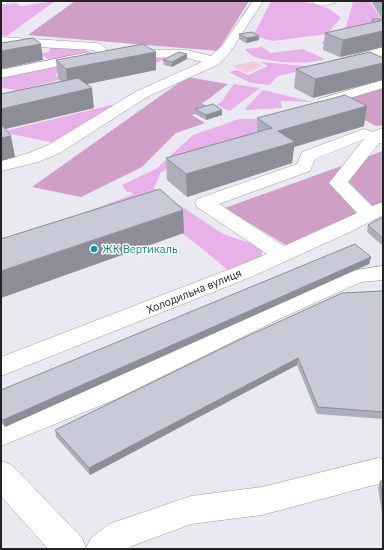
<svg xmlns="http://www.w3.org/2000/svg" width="384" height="550" viewBox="0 0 384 550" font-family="'IBM Plex Sans',sans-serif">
  <rect width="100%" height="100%" fill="#eae9f1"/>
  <path fill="#e8b1e9" d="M55 1 7 36 1 35V6L16 3 21 6Z
    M271 1C294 1 325 0 341 18L327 34 273 41 253 36Z
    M353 2H370L383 22 327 45 321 43 346 27Z
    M50 47 83 49 95 54 174 55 154 64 143 57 55 74 59 80 18 90 1 88V71L50 61 40 53 49 52Z
    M262 47 271 53 303 49 325 59C307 65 273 63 255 57 251 56 248 52 245 49Z
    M261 62 317 67 278 76 269 85 251 83 229 72 237 70 248 75 268 66Z
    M234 84 260 88 230 111 216 105 221 102Z
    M263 90 312 102 281 101 282 108 247 110 245 109Z
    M111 105 126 111 70 146 1 132Z
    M294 118 252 133V139L161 172 154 188 223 234 262 247V257L229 271 194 242 142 204 65 220 134 194 131 192H127L122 185 156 169 193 135 239 119Z"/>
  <path fill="#cf9fc6" d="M75 1H249L218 51 28 35Z
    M187 77 228 84 210 98 202 103 210 108 192 115 205 123 176 133 142 167 81 197 32 187Z
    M383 81V125L376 126 325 99Z
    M383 151V202L289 247 225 208Z"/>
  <path fill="#f8c9de" d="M254 61 263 66 246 73 232 66Z"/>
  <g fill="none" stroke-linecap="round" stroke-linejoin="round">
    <g stroke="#9c9c9c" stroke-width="1">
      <path id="minor" d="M1 1H10L9 3 1 5Z
        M253 1H263L230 52 219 64 147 97 60 153 38 162 1 171V161L26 154 48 145 137 91 202 62 187 58 126 57 122 56 120 53 122 50H187L211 56 222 46Z
        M311 1H336L335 3C326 5 318 8 311 1Z
        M1 37 97 43 101 44 109 53 107 56C101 57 98 55 94 50L1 45Z
        M383 47V55L346 66 341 65 340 62 341 59Z
        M84 53 88 54 90 57 88 60 1 78V70Z
        M383 80V88L324 106 319 105 317 102 319 99Z
        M383 128V144L379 143 348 182 372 206 383 202V215L350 232 251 277 1 376V357L235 267 267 254 197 207 195 203 197 199 297 164 302 152 358 131 364 129 373 132ZM364 139 329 183 357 213 284 246 219 204 310 171 315 159Z
        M383 266V280L361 282 279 319 114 400 1 446V422L94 386 263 307 349 271Z
        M378 458 383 459V485L378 484 262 515 191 524 132 546 129 549H48L1 496V461L12 465 82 538 86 548 91 538 109 524 191 496 262 487Z"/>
    </g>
    <use href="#minor" fill="#fff" fill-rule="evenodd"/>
  </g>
  <path fill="#adaeba" d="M371 1H383V47L340 57 323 50 325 33 371 23 372 19H382Z
    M239 34 259 40 246 43 239 39Z
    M370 52 313 98 294 88 296 69Z
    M187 54V59L172 67 164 65 163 60Z
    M56 60 156 70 86 84 94 108 5 129 15 157 1 161V94L61 81 58 79Z
    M195 109 222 110V115L206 120 195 114Z
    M257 118 364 126 294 147 292 163 187 197 167 180 166 158 257 132Z
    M383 217V246L367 232 368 225Z
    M371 257 369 264 5 427 1 423V390Z
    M383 291V419L317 414 297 365 90 475 56 437 55 430Z
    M383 451V467H382V455Z
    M380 481H383V520L378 488Z"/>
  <path fill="#8d8d97" d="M383 31V47L340 57 343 40Z
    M259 36V40L246 43 247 38Z
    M41 44 43 60 1 69V51Z
    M156 52V70L68 88 66 69Z
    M187 54V59L172 67V62Z
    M383 63V80L313 98 315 79Z
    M92 88 94 108 1 130V109Z
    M367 106 364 126 294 147 292 163 187 197 186 174 278 131Z
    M222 110V115L206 120V115Z
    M11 136 15 157 1 161V138Z
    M183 210 184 233 1 298V271Z
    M371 257 369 264 5 427 3 420Z
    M298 358 297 365 90 475 89 468Z"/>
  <path fill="#c9cad8" stroke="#8d8d97" d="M372 19H383V20L374 22Z
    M383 20V31L343 40 325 33Z
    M252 32 259 36 247 38 239 34Z
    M33 38 41 44 1 51V43Z
    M143 44 156 52 66 69 56 60Z
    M179 52 187 54 172 62 163 60Z
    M370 52 383 58V63L315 79 296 69Z
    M78 78 92 88 1 109V94Z
    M345 95 367 106 278 131 295 142 186 174 166 158 272 128 257 118Z
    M213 104 222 110 206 115 195 109Z
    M1 124 11 136 1 138Z
    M160 189 183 210 1 271V239Z
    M383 217V238L368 225Z
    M355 244 371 257 3 420 1 418V390Z
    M383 291V412L318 407 298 358 89 468 55 430 239 340 342 293Z
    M380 481H383V500Z"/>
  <circle fill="#0f9aa8" stroke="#fff" stroke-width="1.5" cx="94" cy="249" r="4"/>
  <g text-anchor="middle" stroke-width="3" stroke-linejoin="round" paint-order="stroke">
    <g font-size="11" fill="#0d838f" stroke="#fff" text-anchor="start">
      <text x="102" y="253">ЖК Вертикаль</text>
    </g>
    <g font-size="11" fill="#222" stroke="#fff">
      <text transform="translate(194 291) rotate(-22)" y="4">Холодильна вулиця</text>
    </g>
  </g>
  <rect width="384" height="550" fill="none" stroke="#222222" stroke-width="4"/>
</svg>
